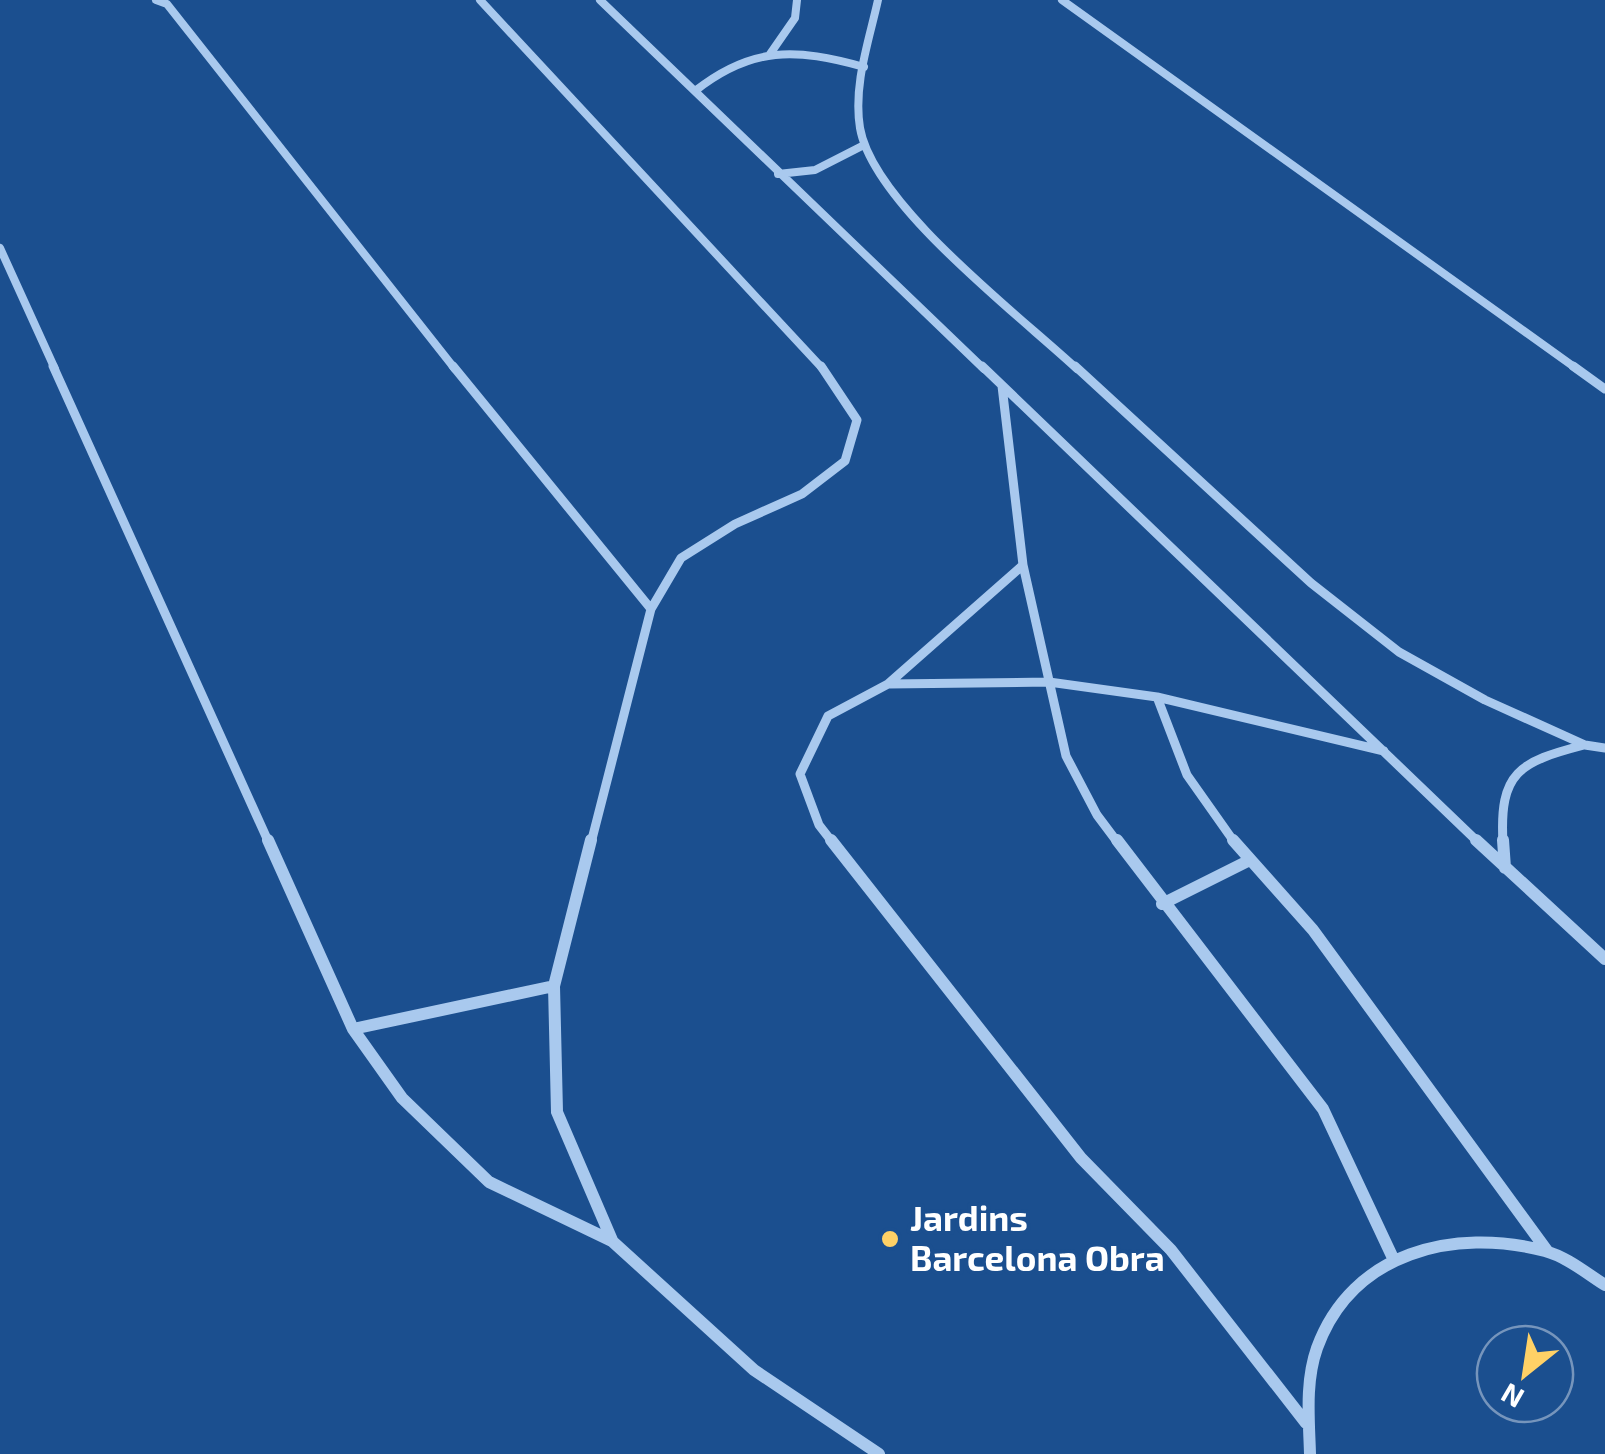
<svg xmlns="http://www.w3.org/2000/svg" width="1605" height="1454" viewBox="0 0 1605 1454" font-family="'Exo 2',sans-serif">
  <rect width="100%" height="100%" fill="#1b4f8f"/>
  <g fill="none" stroke-linecap="round" stroke-linejoin="round">
    <path stroke="#a9c9ee" stroke-width="8" d="M156 0 167 4 455 369
      M480 0 823 369
      M600 0 984 369
      M878 0C869 41 853 85 860 128 873 204 1019 315 1077 369
      M1062 0 1577 369
      M770 54 795 18 797 0
      M695 91C752 46 796 48 864 67
      M778 174 815 170 864 145
      M0 248 55 369"/>
    <path stroke="#a9c9ee" stroke-width="9" d="M53 366 269 843
      M453 366 651 609 591 843
      M982 366 1479 843
      M1075 366 1311 583 1399 652 1485 700 1585 745 1605 748
      M1573 366 1605 389
      M1023 565 1066 756 1097 815 1118 843
      M651 609 681 558 735 524 802 494 845 461 857 420 821 366
      M889 684 1049 682 1157 697 1384 751
      M1157 697 1187 775 1235 843
      M833 843 819 825 800 774 828 716 888 684 1023 565 1002 386
      M1503 843C1499 772 1519 762 1584 745"/>
    <path stroke="#a9c9ee" stroke-width="12" d="M268 840 353 1029 402 1098 489 1182 612 1241 754 1370 879 1454
      M591 840 554 986 557 1112 612 1240
      M831 840 1081 1158 1171 1250 1306 1423
      M1117 840 1323 1109 1392 1256
      M1233 840 1313 930 1548 1252
      M1476 840 1605 959
      M1503 840 1505 868
      M1162 904 1248 861
      M353 1029 554 986
      M1310 1454C1309 1419 1305 1382 1317 1348 1352 1252 1454 1227 1545 1251 1567 1257 1586 1273 1605 1285"/>
  </g>
  <circle fill="#ffd166" stroke="#1b4f8f" stroke-width="4" cx="890" cy="1239" r="10"/>
  <g text-anchor="middle" stroke-width="8" stroke-linejoin="round" paint-order="stroke">
    <g font-size="35" font-weight="bold" fill="#fff" stroke="#1b4f8f" text-anchor="start">
      <text x="910" y="1231">Jardins<tspan x="910" dy="40">Barcelona Obra</tspan></text>
    </g>
  </g>
  <g transform="translate(1525 1374) rotate(210)"><circle r="48" fill="#1b4f8f" stroke="#7695bc" stroke-width="2.5"/>
  <path d="M0-8L18 38L0 25L-18 38Z" fill="#ffd166"/>
  <text y="-15" font-size="28" font-weight="bold" text-anchor="middle" fill="#ffffff">N</text>
  </g>
</svg>
